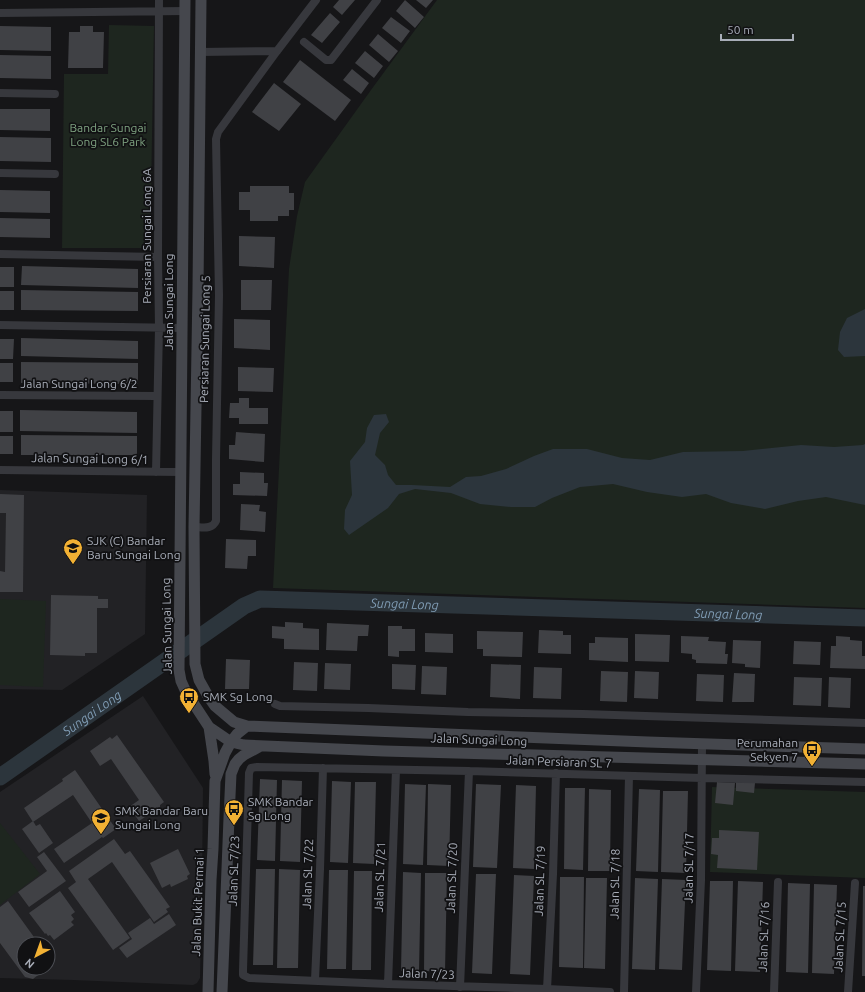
<svg xmlns="http://www.w3.org/2000/svg" width="865" height="992" viewBox="0 0 865 992" font-family="Ubuntu,sans-serif">
  <rect width="100%" height="100%" fill="#161618"/>
  <path fill="#222225" fill-rule="evenodd" d="M0 490 147 495 145 634 62 690 0 689Z
    M143 696 203 788 202 879 200 978 197 983 193 985 73 980 0 978V792ZM24 944H48V968H24Z"/>
  <path fill="#1e261f" d="M437 0H865V608L273 588 289 269 297 216 305 182 371 90Z
    M109 25 154 26 150 248H62L64 74H108Z
    M0 599 46 601 43 687 0 685Z
    M712 787 865 792V878L710 872Z
    M0 823 40 874 0 905Z"/>
  <path fill="#2c353c" d="M865 309V356L844 357 838 350 840 332 847 318Z
    M386 414 389 422 380 433 375 455 385 465 388 475 396 485H412L450 487 466 477 481 476 506 469 534 456 553 449H587L622 458 650 460 683 452 743 451 801 445 834 447 863 445 865 444V505L826 497 798 501 765 509 731 503 706 494 682 497 647 492 613 484 580 487 552 498 535 507H511L480 504 451 493 415 489 399 494 388 508 349 535 344 529 345 510 352 495 350 461 365 442 367 428 374 415Z"/>
  <g fill="none" stroke-linecap="round" stroke-linejoin="round">
    <path stroke="#2c353c" stroke-width="17" id="s1" d="M0 777 244 606 260 599 865 618"/>
  </g>
  <path fill="#404145" d="M339 0H355L342 15 333 7Z
    M405 0 424 17 415 28 396 11Z
    M416 0H433L426 8Z
    M330 13 340 22 322 43 311 35Z
    M391 17 410 31 401 43 382 28Z
    M0 26 51 27V51L0 50Z
    M80 26H93V32H104L103 68H68L69 32H80Z
    M378 34 398 51 389 62 369 45Z
    M365 51 383 66 374 78 355 63Z
    M0 55 51 56V79L0 78Z
    M300 60 351 100 335 121 283 82Z
    M352 69 369 83 361 94 343 80Z
    M274 83 301 104 279 131 252 112Z
    M0 109H50V131L0 130Z
    M0 137 51 138V162L0 161Z
    M250 186H289V193H294V210H289V216H278V221H250V210H239V192H250Z
    M0 190 50 191V213L0 212Z
    M0 218 50 219V238L0 237Z
    M239 236 275 237 274 268 239 266Z
    M22 266 138 269V288L21 285Z
    M0 267H14V287H0Z
    M241 280H272L271 310H241Z
    M21 290 138 292V311L21 310Z
    M0 291H14V310H0Z
    M234 319 270 320V350L234 348Z
    M21 338 138 341V359L21 356Z
    M0 339H14L13 359H0Z
    M21 362 138 363V384L21 383Z
    M0 363H13V382H0Z
    M238 367 274 368 273 392 238 391Z
    M239 398H249V408H268V424H239V418H229L230 403H239Z
    M20 410 137 412V433L20 431Z
    M0 411H13V432H0Z
    M236 432 265 434 264 462 229 459V445H235Z
    M21 435 137 436V455H21Z
    M0 436H13V454H0Z
    M240 472 264 473V483H268L267 496 233 495V484H240Z
    M0 494 24 495 23 592H0V571L5 572 6 513H0Z
    M241 504 260 505 259 511 266 512 265 532 240 530Z
    M226 539 256 540V556H248L247 569 225 568Z
    M51 595 98 596V599H108V608H97V653H85V656L50 655Z
    M285 622 303 623V628L319 629V650L284 649V639L272 638V626L285 627Z
    M327 623 369 625 368 636H358L357 651 326 650Z
    M388 626H402V629H415V651H399V657L388 656Z
    M539 630 563 631V635H571V654L538 653Z
    M477 631 523 632 522 657 483 656V649H477Z
    M425 633 453 634V653L425 652Z
    M635 634 670 635 669 662 635 661Z
    M681 636 709 637 708 641 726 642 725 654H728L727 664 696 663V660L692 659V654L681 653Z
    M836 636 850 637V640L862 641V656H865V669L830 668 831 646H836Z
    M595 637 628 638V662L589 660V643H595Z
    M733 640 761 641 760 668 745 667V664L732 663Z
    M794 641 821 642 820 665 793 664Z
    M226 659 250 660 249 689H225Z
    M294 662 318 663 317 691 293 690Z
    M325 663 351 664 350 690 324 689Z
    M392 664 416 665 415 690 392 689Z
    M491 664 521 665 520 699 490 697Z
    M422 666 447 667 446 695 421 694Z
    M534 667 562 668 561 699 533 698Z
    M601 671 628 672 627 702 600 701Z
    M635 671 659 672 658 699 634 698Z
    M734 673 755 674 754 702H732Z
    M697 674 724 675 723 702 696 701Z
    M794 677 822 678 821 706 793 705Z
    M829 677 851 678 850 708 828 707Z
    M117 735 164 802 160 805V807L139 821 129 807 139 800 111 759 100 766 90 751 110 737 112 739Z
    M75 770 116 829 103 838 102 837 64 863 54 849 92 823 73 795 33 822 24 808 63 781 62 779Z
    M260 779 277 780 275 861 257 860Z
    M282 780 302 781 300 862 280 861Z
    M332 781 351 782 348 863 330 862Z
    M355 782H376L374 864 353 863Z
    M717 782 735 783 733 805 715 803Z
    M736 782 755 783 754 793 736 791Z
    M405 784 426 785 423 865 403 864Z
    M428 784 451 785 449 866 427 865Z
    M476 784 501 785 497 868 473 867Z
    M516 785 536 786 534 869 513 868Z
    M565 788H585L583 870 564 869Z
    M589 789 611 790 610 871H588Z
    M639 789 660 790 658 872 636 871Z
    M663 791H688L686 873 661 872Z
    M33 821 36 826 40 824 53 843 39 853 22 829Z
    M719 830 759 832 757 870 717 868 718 855 711 854 712 838H719Z
    M114 839 125 854 130 851 170 907 166 909 168 912 154 922 112 862 88 879 130 938 113 950 68 888 76 882 69 871Z
    M178 849 190 874 187 876 188 879 171 887 170 884 162 888 150 863Z
    M44 852 66 881 29 907 18 892 47 871 37 857Z
    M256 869H275L273 965H253Z
    M279 869 300 870 298 968H277Z
    M329 870H348L346 969H327Z
    M354 871H372L371 970H352Z
    M403 872 421 873 419 972 401 971Z
    M425 873H447L445 972 424 971Z
    M476 874H496L492 974 472 973Z
    M514 875 534 876 530 975 510 974Z
    M560 877H584L583 968 559 967Z
    M586 878H607L605 969 584 968Z
    M635 878 658 879 655 970 632 969Z
    M662 879 686 880 682 970 659 969Z
    M710 881H733L731 971 707 970Z
    M738 881 763 882 760 972 735 971Z
    M788 883 810 884 808 973 786 972Z
    M814 884 837 885 834 974 812 973Z
    M863 886H865V976H862Z
    M60 891 75 912 71 915 74 919 71 922 74 925 54 940 50 935 48 936 46 933 45 934 29 913Z
    M8 901 39 944H24V968H47L33 979 25 977 0 943V907Z
    M169 914 176 925 127 958 119 948 132 939 128 933 150 918 154 924Z
    M48 956 53 964 48 968Z"/>
  <g fill="none" stroke-linecap="round" stroke-linejoin="round">
    <path stroke="#37383d" stroke-width="8" d="M0 13 185 11
      M304 42 326 60H331L377 0
      M200 52 277 51
      M0 93 55 94
      M0 173 55 174
      M0 254 158 257
      M0 325 182 328
      M0 395 157 396
      M0 470 181 472
      M156 472 159 328 158 257 159 0
      M194 527C202 527 212 530 216 521V459L219 295 216 139 218 132 277 51 316 0
      M275 704 280 706 368 708 468 712 583 714 865 723
      M315 980 320 869 323 768
      M388 984 396 770
      M460 987 469 771
      M547 989 553 874 556 773
      M610 992 547 989 388 984 249 978 243 975V970L249 773 251 768 257 767 469 771 702 778 865 782
      M624 992 629 776
      M696 992 701 880 702 744
      M774 992 778 882
      M848 992 855 883"/>
    <path stroke="#45474d" stroke-width="11" d="M185 0 179 670 181 681 186 692 209 727 231 742 244 745 384 751 865 764
      M201 0 198 288 194 527 195 664 199 680 208 696 215 706 234 722 247 726 648 742 865 749
      M209 727 214 761 215 774
      M208 992 211 880 213 849 215 781 225 753 231 742 237 734 247 726
      M222 992 226 894 229 818 231 774 235 764 239 759 244 755 259 747"/>
  </g>
  <defs>
    <g id="school-pin" transform="scale(1)"><path d="M0 17L-7.5 6A9.5 9.5 0 1 1 7.5 6Z" fill="#f2b134" stroke="#111113"/><path d="M0-5L7-2L0 1L-7-2ZM-4 1L0 2.5L4 1V4Q0 6-4 4Z" fill="#111"/></g>
    <g id="bus-pin" transform="scale(1)"><path d="M0 17L-7.5 6A9.5 9.5 0 1 1 7.5 6Z" fill="#f2b134" stroke="#111113"/><path d="M-5-6H5V4H4V6H2V4H-2V6H-4V4H-5ZM-3.5-4V0h7V-4ZM-3.5 1.2v1.5H-2V1.2ZM2 1.2v1.5H3.5V1.2Z" fill="#111"/></g>
  </defs>
  <g fill-rule="evenodd">
    <use href="#school-pin" x="73" y="548"/>
    <use href="#bus-pin" x="189" y="697"/>
    <use href="#bus-pin" x="812" y="750"/>
    <use href="#bus-pin" x="234" y="809"/>
    <use href="#school-pin" x="101" y="818"/>
  </g>
  <g text-anchor="middle" stroke-width="3.5" stroke-linejoin="round" paint-order="stroke">
    <g font-size="12" fill="#7fa381" stroke="#111113">
      <text x="108" y="132">Bandar Sungai<tspan x="108" dy="14">Long SL6 Park</tspan></text>
    </g>
    <g font-size="12" fill="#a8adb8" stroke="#111113">
      <text transform="translate(147 236) rotate(-90)" y="4">Persiaran Sungai Long 6A</text>
      <text transform="translate(169 302) rotate(-90)" y="4">Jalan Sungai Long</text>
      <text transform="translate(205 339) rotate(-89)" y="4">Persiaran Sungai Long 5</text>
      <text x="79" y="388">Jalan Sungai Long 6/2</text>
      <text transform="translate(90 459) rotate(1)" y="4">Jalan Sungai Long 6/1</text>
      <text transform="translate(167 626) rotate(-91)" y="4">Jalan Sungai Long</text>
      <text transform="translate(479 740) rotate(2)" y="4">Jalan Sungai Long</text>
      <text transform="translate(559 762) rotate(2)" y="4">Jalan Persiaran SL 7</text>
      <text transform="translate(689 868) rotate(-89)" y="4">Jalan SL 7/17</text>
      <text transform="translate(234 871) rotate(-88)" y="4">Jalan SL 7/23</text>
      <text transform="translate(308 874) rotate(-88)" y="4">Jalan SL 7/22</text>
      <text transform="translate(380 877) rotate(-88)" y="4">Jalan SL 7/21</text>
      <text transform="translate(452 878) rotate(-88)" y="4">Jalan SL 7/20</text>
      <text transform="translate(540 881) rotate(-88)" y="4">Jalan SL 7/19</text>
      <text transform="translate(615 884) rotate(-89)" y="4">Jalan SL 7/18</text>
      <text transform="translate(198 902) rotate(-88)" y="4">Jalan Bukit Permai 1</text>
      <text transform="translate(764 937) rotate(-88)" y="4">Jalan SL 7/16</text>
      <text transform="translate(840 937) rotate(-87)" y="4">Jalan SL 7/15</text>
      <text transform="translate(427 974) rotate(2)" y="4">Jalan 7/23</text>
    </g>
    <g font-size="12" fill="#a8adb8" stroke="#111113" text-anchor="start">
      <text x="87" y="545">SJK (C) Bandar<tspan x="87" dy="14">Baru Sungai Long</tspan></text>
      <text x="203" y="701">SMK Sg Long</text>
      <text x="798" y="747" text-anchor="end">Perumahan<tspan x="798" dy="14">Sekyen 7</tspan></text>
      <text x="248" y="806">SMK Bandar<tspan x="248" dy="14">Sg Long</tspan></text>
      <text x="115" y="815">SMK Bandar Baru<tspan x="115" dy="14">Sungai Long</tspan></text>
    </g>
    <g font-size="13" font-style="italic" fill="#7f9bb3" stroke="#111113">
      <text dy="5" stroke="none"><textPath href="#s1" startOffset="460">Sungai Long</textPath></text>
      <text dy="5" stroke="none"><textPath href="#s1" startOffset="784">Sungai Long</textPath></text>
      <text dy="5" stroke="none"><textPath href="#s1" startOffset="112">Sungai Long</textPath></text>
    </g>
  </g>
  <g transform="translate(36 956) rotate(221)"><circle r="19" fill="#111113" stroke="#4d4f55"/>
  <path d="M0-3L7 15L0 10L-7 15Z" fill="#f2b134"/>
  <text y="-6" font-size="11" font-weight="bold" text-anchor="middle" fill="#a8adb8">N</text>
  </g>
  <path d="M721 34v6h72v-6" fill="none" stroke="#a8adb8" stroke-width="2"/>
  <text x="727" y="34" font-size="12" fill="#a8adb8" stroke="#111113" stroke-width="3" paint-order="stroke">50 m</text>
</svg>
